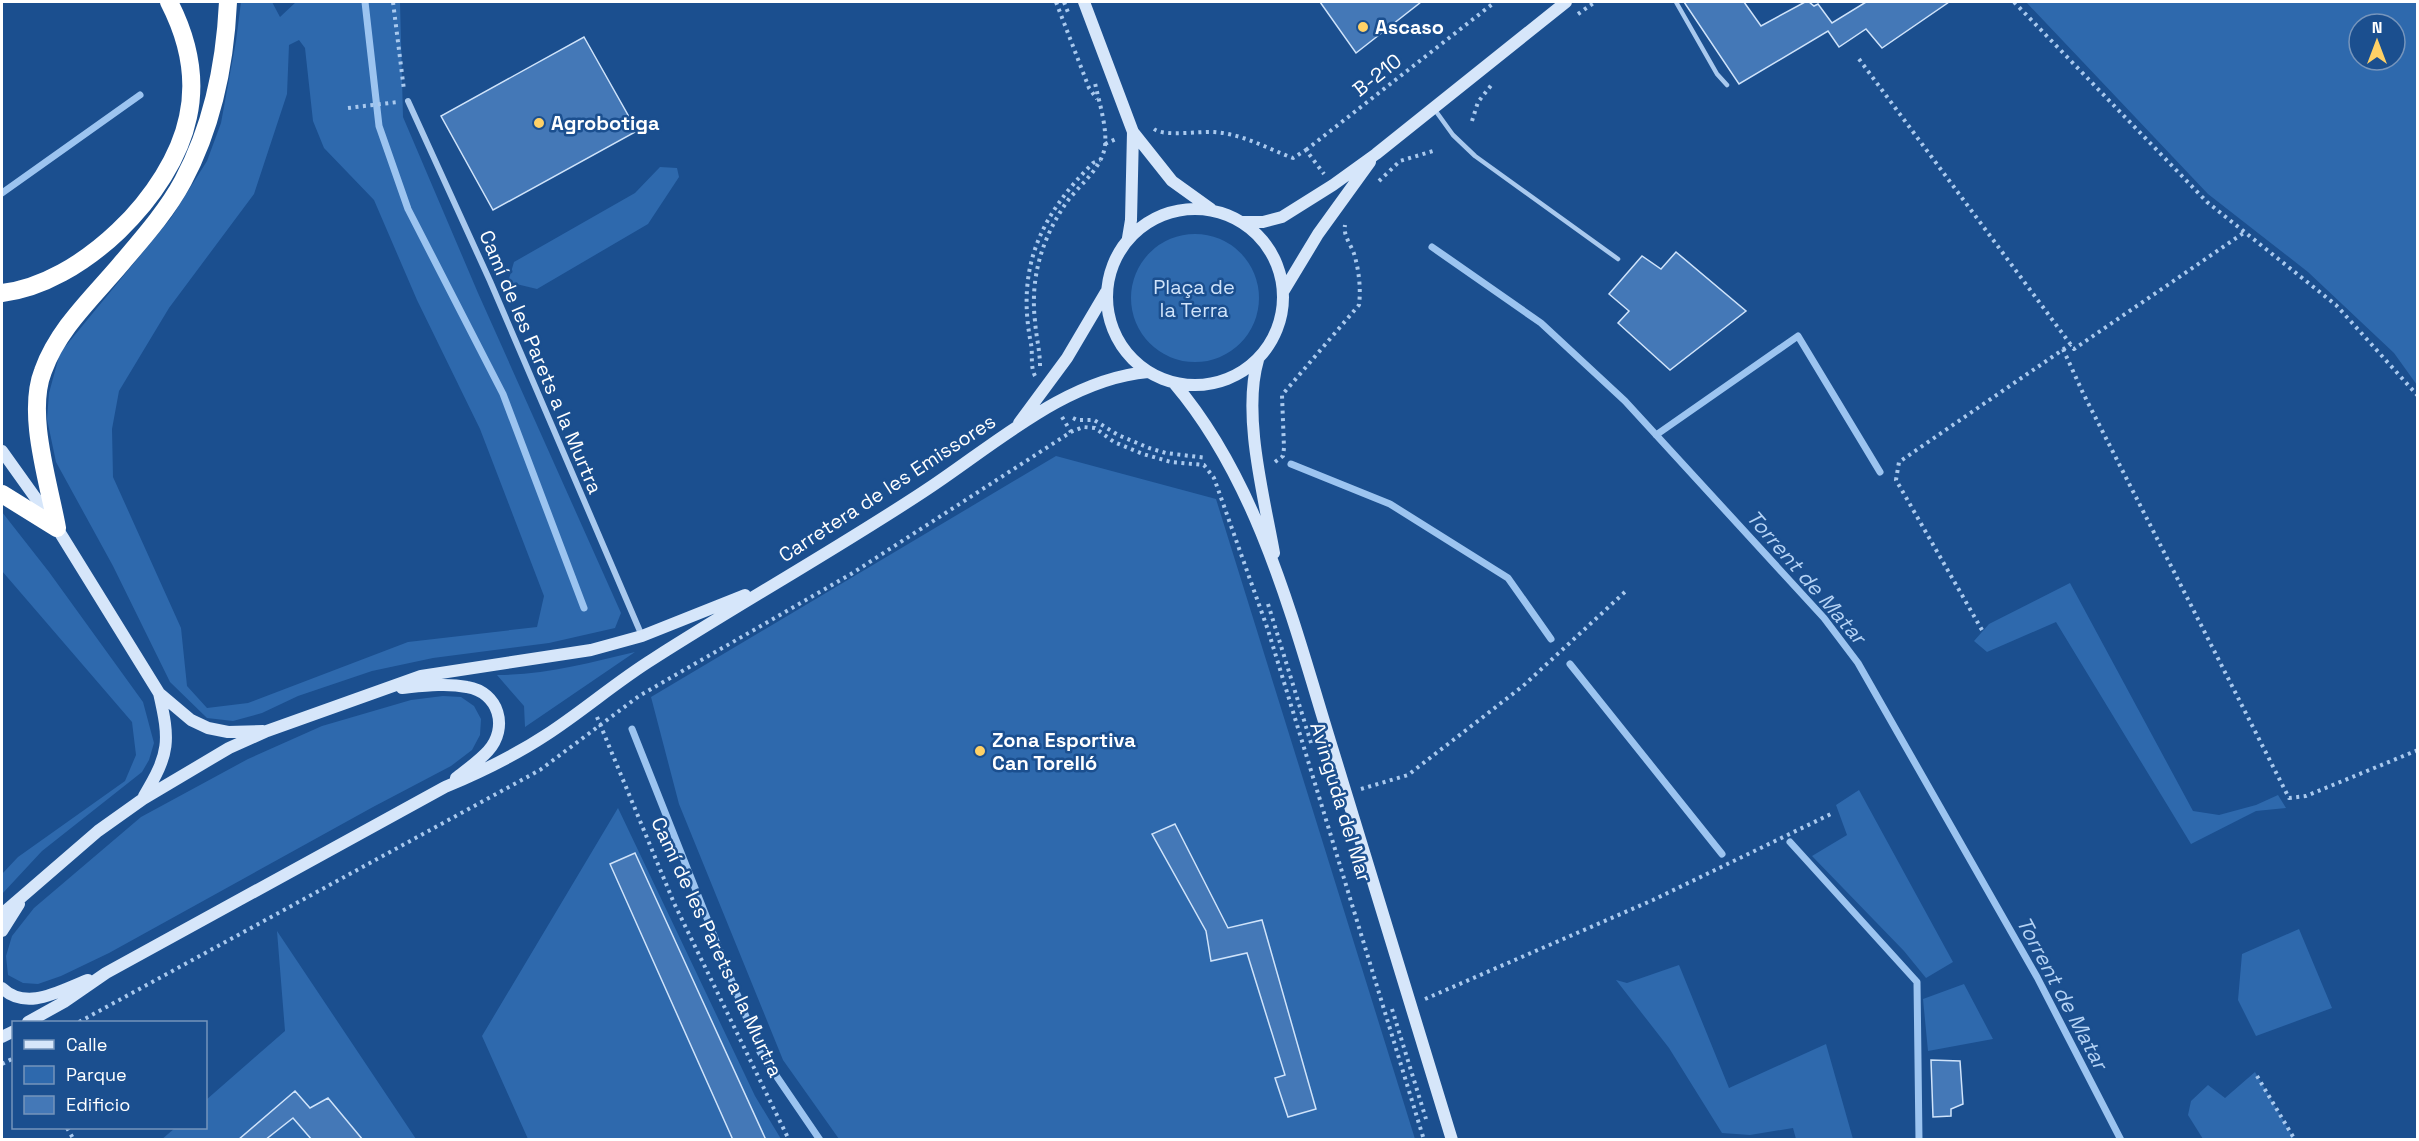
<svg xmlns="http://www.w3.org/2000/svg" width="2419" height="1141" viewBox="0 0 2419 1141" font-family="'Space Grotesk',sans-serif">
  <rect width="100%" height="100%" fill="#1b4f8f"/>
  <path fill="#2e69ad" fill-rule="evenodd" d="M241 2H272L280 17 296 2H400L403 117 478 293 621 613 615 628 549 643 433 658 372 671 298 696 262 713 233 721 207 718 170 682 113 566 56 462 47 419 49 393 60 353 171 218 207 161 221 123 236 41ZM299 40 305 48 313 121 324 148 374 200 417 300 480 429 544 596 537 627 408 642 248 703 207 708 187 686 181 628 113 477 112 429 119 391 169 308 254 194 287 94 289 45Z
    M2026 2H2417V385L2394 353 2308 272 2208 194ZM2359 24H2395V60H2359Z
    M660 167 677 168 679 177 648 224 537 289 508 282 514 262 635 193Z
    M1131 298a64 64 0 1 1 128 0a64 64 0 1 1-128 0Z
    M1056 456 1216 499 1415 1139H839L783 1060 679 804 651 697Z
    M2 512 49 572 143 702 154 743 149 760 142 772 42 851 2 894V874L18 857 125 781 136 755 132 722 2 571Z
    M2070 583 2193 811 2219 815 2256 805 2278 795 2286 808 2256 811 2191 844 2056 622 1987 652 1974 641 1989 624Z
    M635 652 525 727 524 706 497 675C545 675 589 663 635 652Z
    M443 696 461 697 474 706 481 719 480 735 472 750 451 766 373 807 109 953 61 976 38 984 23 983 8 975 6 956 12 936 34 908 141 817 248 759 322 726 411 700Z
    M1859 790 1953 962 1926 978 1904 951 1812 856 1847 835 1836 805Z
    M618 808 755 1096 781 1139H528L482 1036Z
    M2299 929 2332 1008 2256 1036 2238 1000 2242 954Z
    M277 931 416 1139 161 1140 175 1128H206V1100L285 1031Z
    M1679 965 1729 1088 1826 1044 1853 1139H1796L1793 1128 1750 1135 1722 1133 1669 1048 1616 980 1627 983Z
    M1964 984 1993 1039 1928 1051 1923 999Z
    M2255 1072 2294 1139H2203L2188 1115 2191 1101 2208 1085 2225 1098Z"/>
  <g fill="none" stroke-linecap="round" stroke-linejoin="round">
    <path stroke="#9cc4f0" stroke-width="7" d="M365 2 379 126 408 209 503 394 584 608
      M2 193 140 95
      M1432 247 1541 323 1625 401 1824 618 1858 663 2037 977 2121 1140
      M1656 435 1798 336 1880 472
      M1291 464 1390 504 1508 578 1551 639
      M1570 664 1722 854
      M632 729 760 1052 820 1140
      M1790 842 1917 982 1919 1140"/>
  </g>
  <path fill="#4478b7" stroke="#cfe3fa" stroke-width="1.5" d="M1320 2H1421L1356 53Z
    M1684 2H1744L1761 26 1805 2H1809L1814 6 1818 4 1832 23 1866 2H1949L1882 48 1866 29 1839 47 1828 31 1739 84Z
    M584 37 637 131 493 210 441 116Z
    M1676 252 1746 311 1670 370 1618 323 1629 311 1609 294 1642 256 1661 269Z
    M1175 824 1228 928 1262 920 1316 1109 1288 1117 1275 1078 1285 1075 1247 953 1211 961 1206 931 1152 834Z
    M635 853 766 1140H733L610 864Z
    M1931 1060 1960 1061 1963 1104 1951 1109V1116L1933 1117Z
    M295 1091 310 1108 328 1098 363 1140H312L293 1118 265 1140H238Z"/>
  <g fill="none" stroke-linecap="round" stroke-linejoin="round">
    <path stroke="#a9c9ee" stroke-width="4" stroke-dasharray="3 4.5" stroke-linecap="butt" d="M393 2 404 90
      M1056 2 1089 88 1097 99
      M1064 2 1069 15
      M2014 2 2207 202 2336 305 2418 396
      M1578 14 1595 2
      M1859 59 2074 349 2245 232
      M348 108 398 102
      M1472 121 1478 102 1493 83
      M1154 129C1165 137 1198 131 1214 132 1243 134 1266 148 1293 158L1306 150 1324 174
      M1105 144 1118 138
      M1306 150 1495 2
      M1379 181 1400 161 1433 151
      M2063 349 2083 393 2289 798 2306 796 2418 750
      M1040 366C1040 351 1036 336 1035 321 1032 296 1035 271 1043 248 1049 231 1058 214 1069 199 1082 183 1098 171 1104 151 1109 133 1099 102 1095 83
      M1035 376C1030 366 1033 354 1031 344 1016 268 1040 216 1093 163L1100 160
      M1062 417 1071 432
      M1073 418 1077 420H1094L1118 435 1149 448 1166 453 1207 458
      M1275 462 1283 456 1284 448 1282 395 1359 305C1361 289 1359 272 1355 257 1352 245 1343 237 1345 225
      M1268 604 1312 746
      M1982 630 1896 480 1899 462 2071 344
      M597 717 674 903 789 1140
      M1361 789 1408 775 1523 686 1626 591
      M1425 999 1653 900 1833 813
      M1392 1009 1426 1119
      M79 1022 540 770 639 696 851 574 1071 432 1083 427 1095 428 1114 442 1143 454 1171 462 1204 465 1214 478 1268 630 1424 1140
      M2 1064 14 1058
      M2257 1076 2295 1140
      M67 1128 74 1140"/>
    <path stroke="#a9c9ee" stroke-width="4.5" d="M1676 2 1717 74 1727 85
      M1435 110 1453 135 1475 156 1618 259"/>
    <path stroke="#a9c9ee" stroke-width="6" d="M408 101 490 281 642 636"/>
    <path stroke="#d6e6fa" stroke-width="12" d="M1084 2 1133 132 1172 181 1211 209
      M1107 297a88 88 0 1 1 176 0a88 88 0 1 1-176 0Z
      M1242 222H1263L1282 217 1333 185 1376 154 1566 2
      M1128 238 1131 220 1133 132
      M1283 292 1318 234 1370 162
      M1258 360C1242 414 1264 497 1274 553
      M1174 383C1261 485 1295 629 1334 754 1373 883 1413 1011 1452 1140
      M1019 423 1067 358 1106 292
      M2 451 57 528 159 693 191 720 208 728 228 732 263 731
      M402 688C423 686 446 683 467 687 499 692 509 728 488 751 479 761 466 770 456 778
      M144 796C170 753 170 741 159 693
      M2 914 98 831 143 799 229 748 267 731 421 676 591 650 642 636 745 595
      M2 931 19 904
      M2 988C27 1012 61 990 88 980
      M28 1022 64 1002 106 973 445 787C481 772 514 756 546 735 583 711 616 682 653 659 742 602 835 550 923 492 991 448 1065 379 1148 372
      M2 1037 14 1031"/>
    <path stroke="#fff" stroke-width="18" d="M2 293C81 284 172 195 188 117 197 76 187 37 169 2
      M2 494 57 528
      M57 528C49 483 26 414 43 371 58 329 92 298 120 265 142 239 167 211 183 181 213 125 225 65 228 2"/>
  </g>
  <g fill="#ffd166" stroke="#1b4f8f" stroke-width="2">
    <circle cx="1363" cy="27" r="6"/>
    <circle cx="539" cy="123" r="6"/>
    <circle cx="980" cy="751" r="6"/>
  </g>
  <g text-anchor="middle" stroke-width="5" stroke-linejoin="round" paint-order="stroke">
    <g font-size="20" font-weight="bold" fill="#fff" stroke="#1b4f8f" text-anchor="start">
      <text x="1375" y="34">Ascaso</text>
      <text x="551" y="130">Agrobotiga</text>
      <text x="992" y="747">Zona Esportiva<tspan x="992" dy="23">Can Torelló</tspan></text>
    </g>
    <g font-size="20" fill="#fff" stroke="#1b4f8f">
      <text transform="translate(1377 75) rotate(-38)" y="7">B-210</text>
      <text transform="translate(541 362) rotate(67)" y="7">Camí de les Parets a la Murtra</text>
      <text transform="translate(887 488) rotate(-33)" y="7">Carretera de les Emissores</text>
      <text transform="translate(1341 802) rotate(73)" y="7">Avinguda del Mar</text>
      <text transform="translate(717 947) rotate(65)" y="7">Camí de les Parets a la Murtra</text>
    </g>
    <g font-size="20" fill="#cfe3fa" stroke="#1b4f8f">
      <text x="1194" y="294">Plaça de<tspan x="1194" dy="23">la Terra</tspan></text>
    </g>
    <g font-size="21" font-style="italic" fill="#b5d3f5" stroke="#1b4f8f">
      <text transform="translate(1806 577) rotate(49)" y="7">Torrent de Matar</text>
      <text transform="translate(2062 993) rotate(62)" y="7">Torrent de Matar</text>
    </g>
  </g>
  <rect width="2419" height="1141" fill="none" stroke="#ffffff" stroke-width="6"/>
  <rect x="12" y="1021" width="195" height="108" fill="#1b4f8f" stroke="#7695bc" stroke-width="1.5"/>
  <rect x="24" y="1040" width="30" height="9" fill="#d6e6fa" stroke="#7695bc" stroke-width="1.5"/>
  <text x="66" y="1051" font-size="18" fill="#ffffff">Calle</text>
  <rect x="24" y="1066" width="30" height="18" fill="#2e69ad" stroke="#7695bc" stroke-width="1.5"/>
  <text x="66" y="1081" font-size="18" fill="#ffffff">Parque</text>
  <rect x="24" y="1096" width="30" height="18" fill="#4478b7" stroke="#7695bc" stroke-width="1.5"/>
  <text x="66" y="1111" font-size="18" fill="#ffffff">Edificio</text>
  <g transform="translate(2377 42)"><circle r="28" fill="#1b4f8f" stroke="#7695bc" stroke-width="1.5"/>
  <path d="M0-4.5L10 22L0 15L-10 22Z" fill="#ffd166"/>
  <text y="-9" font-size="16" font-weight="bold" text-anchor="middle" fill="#ffffff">N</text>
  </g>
</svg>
